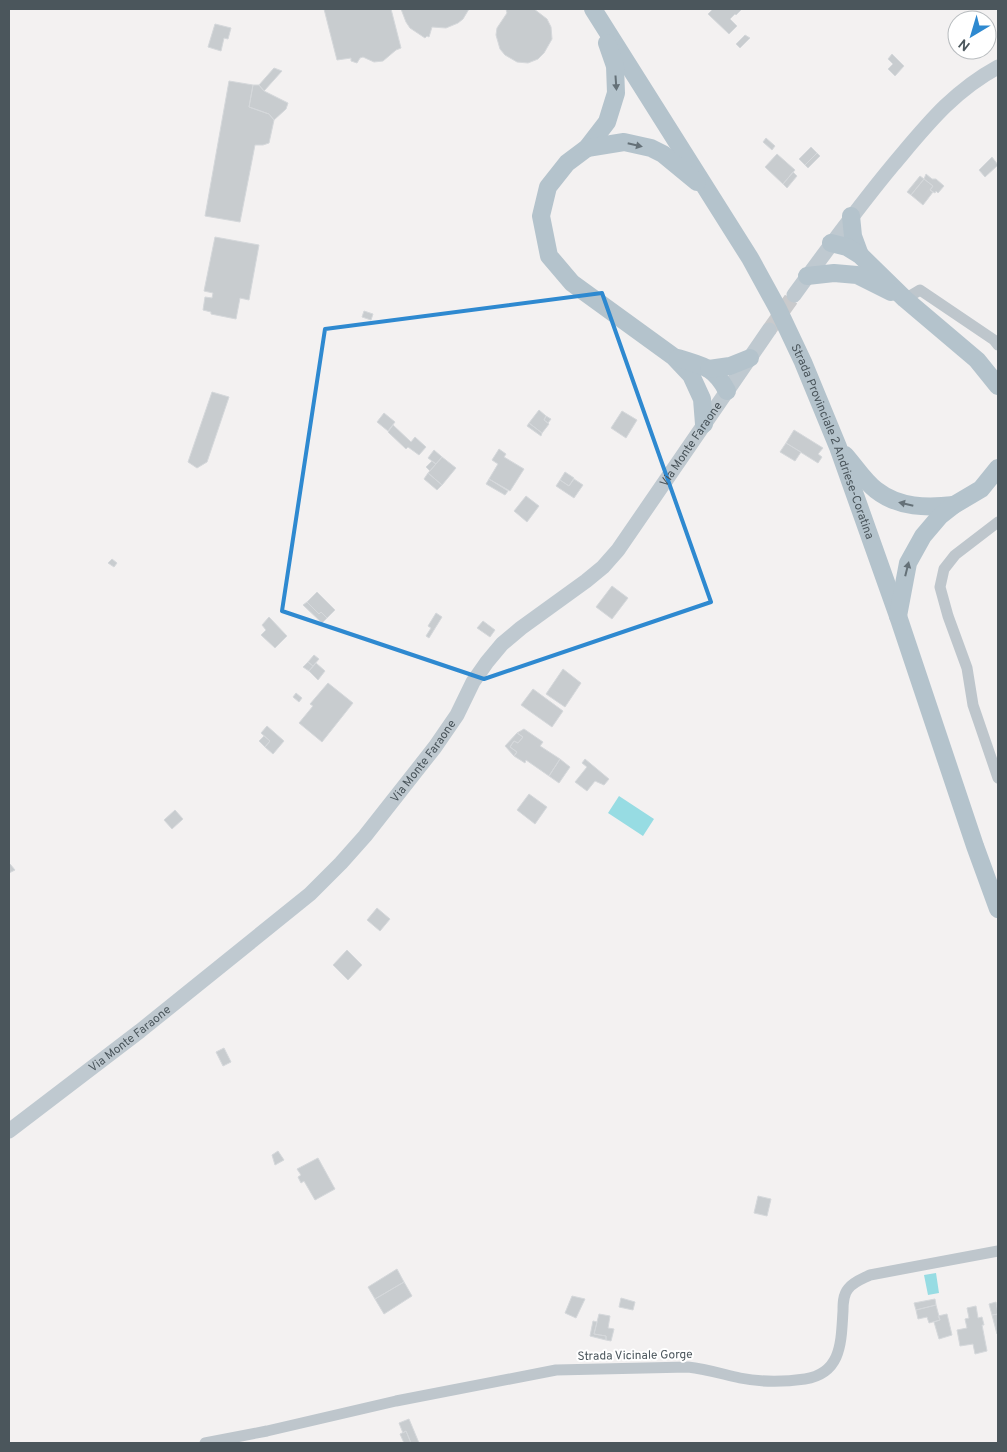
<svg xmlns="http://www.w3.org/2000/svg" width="1007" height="1452" viewBox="0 0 1007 1452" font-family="Overpass,sans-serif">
  <rect width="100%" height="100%" fill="#f3f1f1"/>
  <path fill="#97dce3" d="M619 796 654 819 643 836 608 813Z
    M936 1273 939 1293 928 1295 924 1275Z"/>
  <path fill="#c8cccf" stroke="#d5d8db" d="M324 9H391L401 48 396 50 383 61 374 62 363 57 360 58 357 63 351 61V58L337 60Z
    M401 9H469L463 19 458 23 446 28 432 27 429 37 427 36 425 38 410 28 406 22Z
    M506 9H534L547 19 551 27 552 39 544 53 538 59 528 63 517 62 505 55 500 49 496 35 497 28 507 13Z
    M713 9H742L736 15 735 14 730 19 737 26 729 34 708 14Z
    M215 24 231 28 228 39 224 38 221 51 208 47Z
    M745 35 750 38 740 48 736 44Z
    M892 54 904 66 895 76 888 69 893 64 888 59Z
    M274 68 282 71 264 91 259 85Z
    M229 81 253 85 249 107 269 114 274 120 269 143 263 145H255L240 222 205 216Z
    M253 85H259L264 91 288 103 286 109 274 120 269 114 249 107Z
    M766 138 775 146 772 150 763 142Z
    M811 147 817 153 805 165 799 159Z
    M817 153 820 156 808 168 805 165Z
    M777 154 795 170 783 184 765 167Z
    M992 157 998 165 985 177 979 170Z
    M793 172 797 176 787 188 783 184Z
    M926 174 932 179H936L944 186 938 193 936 191 935 193 930 190 933 186 924 179Z
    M920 176 924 179 911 195 907 192Z
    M924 179 933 186 930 190 933 192 923 205 911 195Z
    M215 237 259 245 249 300 240 298 236 319 211 314V312L203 310 205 297 212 298 213 293 204 291Z
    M364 311 373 314 371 320 362 317Z
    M212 392 229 397 207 462 197 468 188 462Z
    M539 410 546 416 544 420 549 424 542 433 529 423Z
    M622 411 637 420 626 438 611 428Z
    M384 413 395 422 388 431 377 422Z
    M546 416 551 419 548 423 544 420Z
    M529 423 542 433 541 436 527 426Z
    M393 425 411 442 415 437 426 447 419 455 408 447 406 449 388 432Z
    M794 430 823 448 818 454 822 457 818 463 786 443Z
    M786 443 801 452 795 461 780 452Z
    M499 449 506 454 504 457 524 469 510 491 489 479 498 464 492 460Z
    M434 450 442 457 436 464 428 458Z
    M442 457 456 468 442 485 428 473Z
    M432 461 436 464 430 471 426 467Z
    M565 472 574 478 569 486 560 480Z
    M428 473 442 485 437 490 424 479Z
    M489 479 508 491 505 495 486 484Z
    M574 479 583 485 574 498 556 486 560 480 569 486Z
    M526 496 539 506 527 522 514 511Z
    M112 559 117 563 114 567 108 563Z
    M612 586 628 598 612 619 596 607Z
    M317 592 335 610 327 618 321 612 319 614 307 602Z
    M307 602 319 614 321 612 327 618 322 623 303 605Z
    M436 613 442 617 429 638 426 636 431 628 428 626Z
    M269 617 287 636 275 648 261 635 266 630 262 625Z
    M483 621 495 630 490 637 477 628Z
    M314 655 319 659 313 666 308 662Z
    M308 662 313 666 309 671 303 667Z
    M316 663 325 671 318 680 309 671Z
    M563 669 581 683 565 707 546 694Z
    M328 683 353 703 322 742 299 723 313 706 310 704Z
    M533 689 563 711 552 727 521 705Z
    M296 693 302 698 299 702 293 697Z
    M267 726 284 741 273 754 265 747 270 741 261 733Z
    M524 729 543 742 540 746 560 759 549 776 526 760 525 763 514 756 517 752 510 747 514 741 518 743 523 737 517 733Z
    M517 733 523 737 518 743 514 741 510 747 517 752 514 756 505 746Z
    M264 736 270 741 265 747 259 741Z
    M560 759 570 767 559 783 549 776Z
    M585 759 609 779 604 785 595 781 587 791 575 782 587 767 582 763Z
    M529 794 547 807 535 824 517 810Z
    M175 810 183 819 172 829 164 820Z
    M10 864 15 870 9 873V865Z
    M377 908 390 919 380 931 367 920Z
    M347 950 362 965 348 980 333 965Z
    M224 1048 231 1062 223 1066 216 1052Z
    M278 1151 284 1160 275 1165 272 1155Z
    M318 1158 335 1189 315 1200 304 1181 301 1183 298 1177 301 1175 297 1169Z
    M758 1196 771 1199 767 1216 754 1213Z
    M397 1269 404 1282 375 1299 368 1287Z
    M404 1282 412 1296 384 1314 375 1299Z
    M572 1296 585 1299 576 1318 565 1313Z
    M621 1298 635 1302 633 1310 619 1307Z
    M935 1299 936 1305 916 1310 914 1303Z
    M996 1302 998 1314 992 1315 989 1304Z
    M936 1305 940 1320 929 1323 927 1317 918 1319 916 1310Z
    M976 1306 978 1318 982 1317 984 1325H982L987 1351 975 1354 973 1344 960 1346 957 1330 967 1328 965 1319 969 1318 967 1308Z
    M599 1314 610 1316 608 1328 614 1329 611 1341 606 1340V1336L594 1334Z
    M947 1314 952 1335 939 1339 934 1322 940 1320 938 1316Z
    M998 1314V1334H997L992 1315Z
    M593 1321 597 1322 594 1334 606 1336V1340L590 1336Z
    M409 1419 419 1443H411L406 1431 403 1433 399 1423Z
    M406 1431 411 1443H404L400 1434Z"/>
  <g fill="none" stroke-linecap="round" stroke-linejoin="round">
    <path stroke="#c9cacc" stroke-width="15" stroke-dasharray="15 8" stroke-linecap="butt" d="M769 330 794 295"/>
    <path stroke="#bec6cc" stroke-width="11" d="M905 299 920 290 994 340 998 345
      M998 522 955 555 944 569 940 587 948 616 967 668 973 705 998 778
      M205 1443 267 1431 396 1401 556 1370 688 1367C706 1369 722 1374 740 1378 760 1382 784 1382 805 1379 842 1373 841 1342 843 1311 843 1304 843 1295 848 1289 853 1282 862 1279 870 1275L998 1251"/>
    <g stroke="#bfc9d0" stroke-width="15">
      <path d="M794 295C826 251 858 207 893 165 926 126 952 92 998 67"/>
      <path id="s1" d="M9 1131 140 1031 310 894 341 863 365 836 435 747 457 715 473 682 487 662 502 644 521 628 586 581 603 567 618 550 769 330"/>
    </g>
    <g stroke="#b4c3cc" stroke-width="18">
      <path id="s2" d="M593 9 750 258 778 309 803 362 838 447 898 616 975 846 998 909"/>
      <path d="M607 43 615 66 616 93 607 122 587 148 567 163 548 187 541 216 549 256 572 283 674 357 691 375 702 399 704 424"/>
      <path d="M587 148 624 142 651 148 663 154 697 182"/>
      <path d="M851 216 853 236 860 255"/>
      <path d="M831 243 847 247 860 255 905 299 977 360 998 386"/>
      <path d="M807 276 834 273 857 275 891 292"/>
      <path d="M678 358C702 366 714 366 727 391"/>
      <path d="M709 369 730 366 750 358"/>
      <path d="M845 455C855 466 864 481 876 490 899 508 927 508 954 505"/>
      <path d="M898 616 908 563 923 536 940 516 954 505 981 489 998 468"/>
    </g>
  </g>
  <defs><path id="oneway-solid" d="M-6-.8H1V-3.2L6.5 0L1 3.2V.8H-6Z" transform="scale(1.25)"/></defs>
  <g fill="#657178">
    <use href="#oneway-solid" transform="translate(616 83) rotate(86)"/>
    <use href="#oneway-solid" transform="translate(635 145) rotate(13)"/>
    <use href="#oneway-solid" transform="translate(906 504) rotate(-167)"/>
    <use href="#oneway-solid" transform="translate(907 569) rotate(-76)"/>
  </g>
  <path fill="none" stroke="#2e89d0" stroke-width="4" stroke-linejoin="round" d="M602 293 711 602 484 679 282 611 325 329Z"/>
  <g text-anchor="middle" stroke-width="4" stroke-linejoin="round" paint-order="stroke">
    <g font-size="12" fill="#4b565c" stroke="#fff">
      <text dy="4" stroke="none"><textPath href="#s2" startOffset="496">Strada Provinciale 2 Andriese-Coratina</textPath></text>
      <text dy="4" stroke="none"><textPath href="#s1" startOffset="978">Via Monte Faraone</textPath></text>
      <text dy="4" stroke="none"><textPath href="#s1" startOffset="558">Via Monte Faraone</textPath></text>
      <text dy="4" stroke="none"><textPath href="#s1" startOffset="152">Via Monte Faraone</textPath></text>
      <text transform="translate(635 1355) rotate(-1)" y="4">Strada Vicinale Gorge</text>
    </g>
  </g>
  <rect width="1007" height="1452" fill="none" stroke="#4b565c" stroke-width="20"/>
  <g transform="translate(972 35) rotate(218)"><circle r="24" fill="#ffffff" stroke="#b7bbbe"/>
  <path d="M0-4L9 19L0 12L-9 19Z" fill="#2e89d0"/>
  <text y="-8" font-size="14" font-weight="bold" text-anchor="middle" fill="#4b565c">N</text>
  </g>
</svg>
